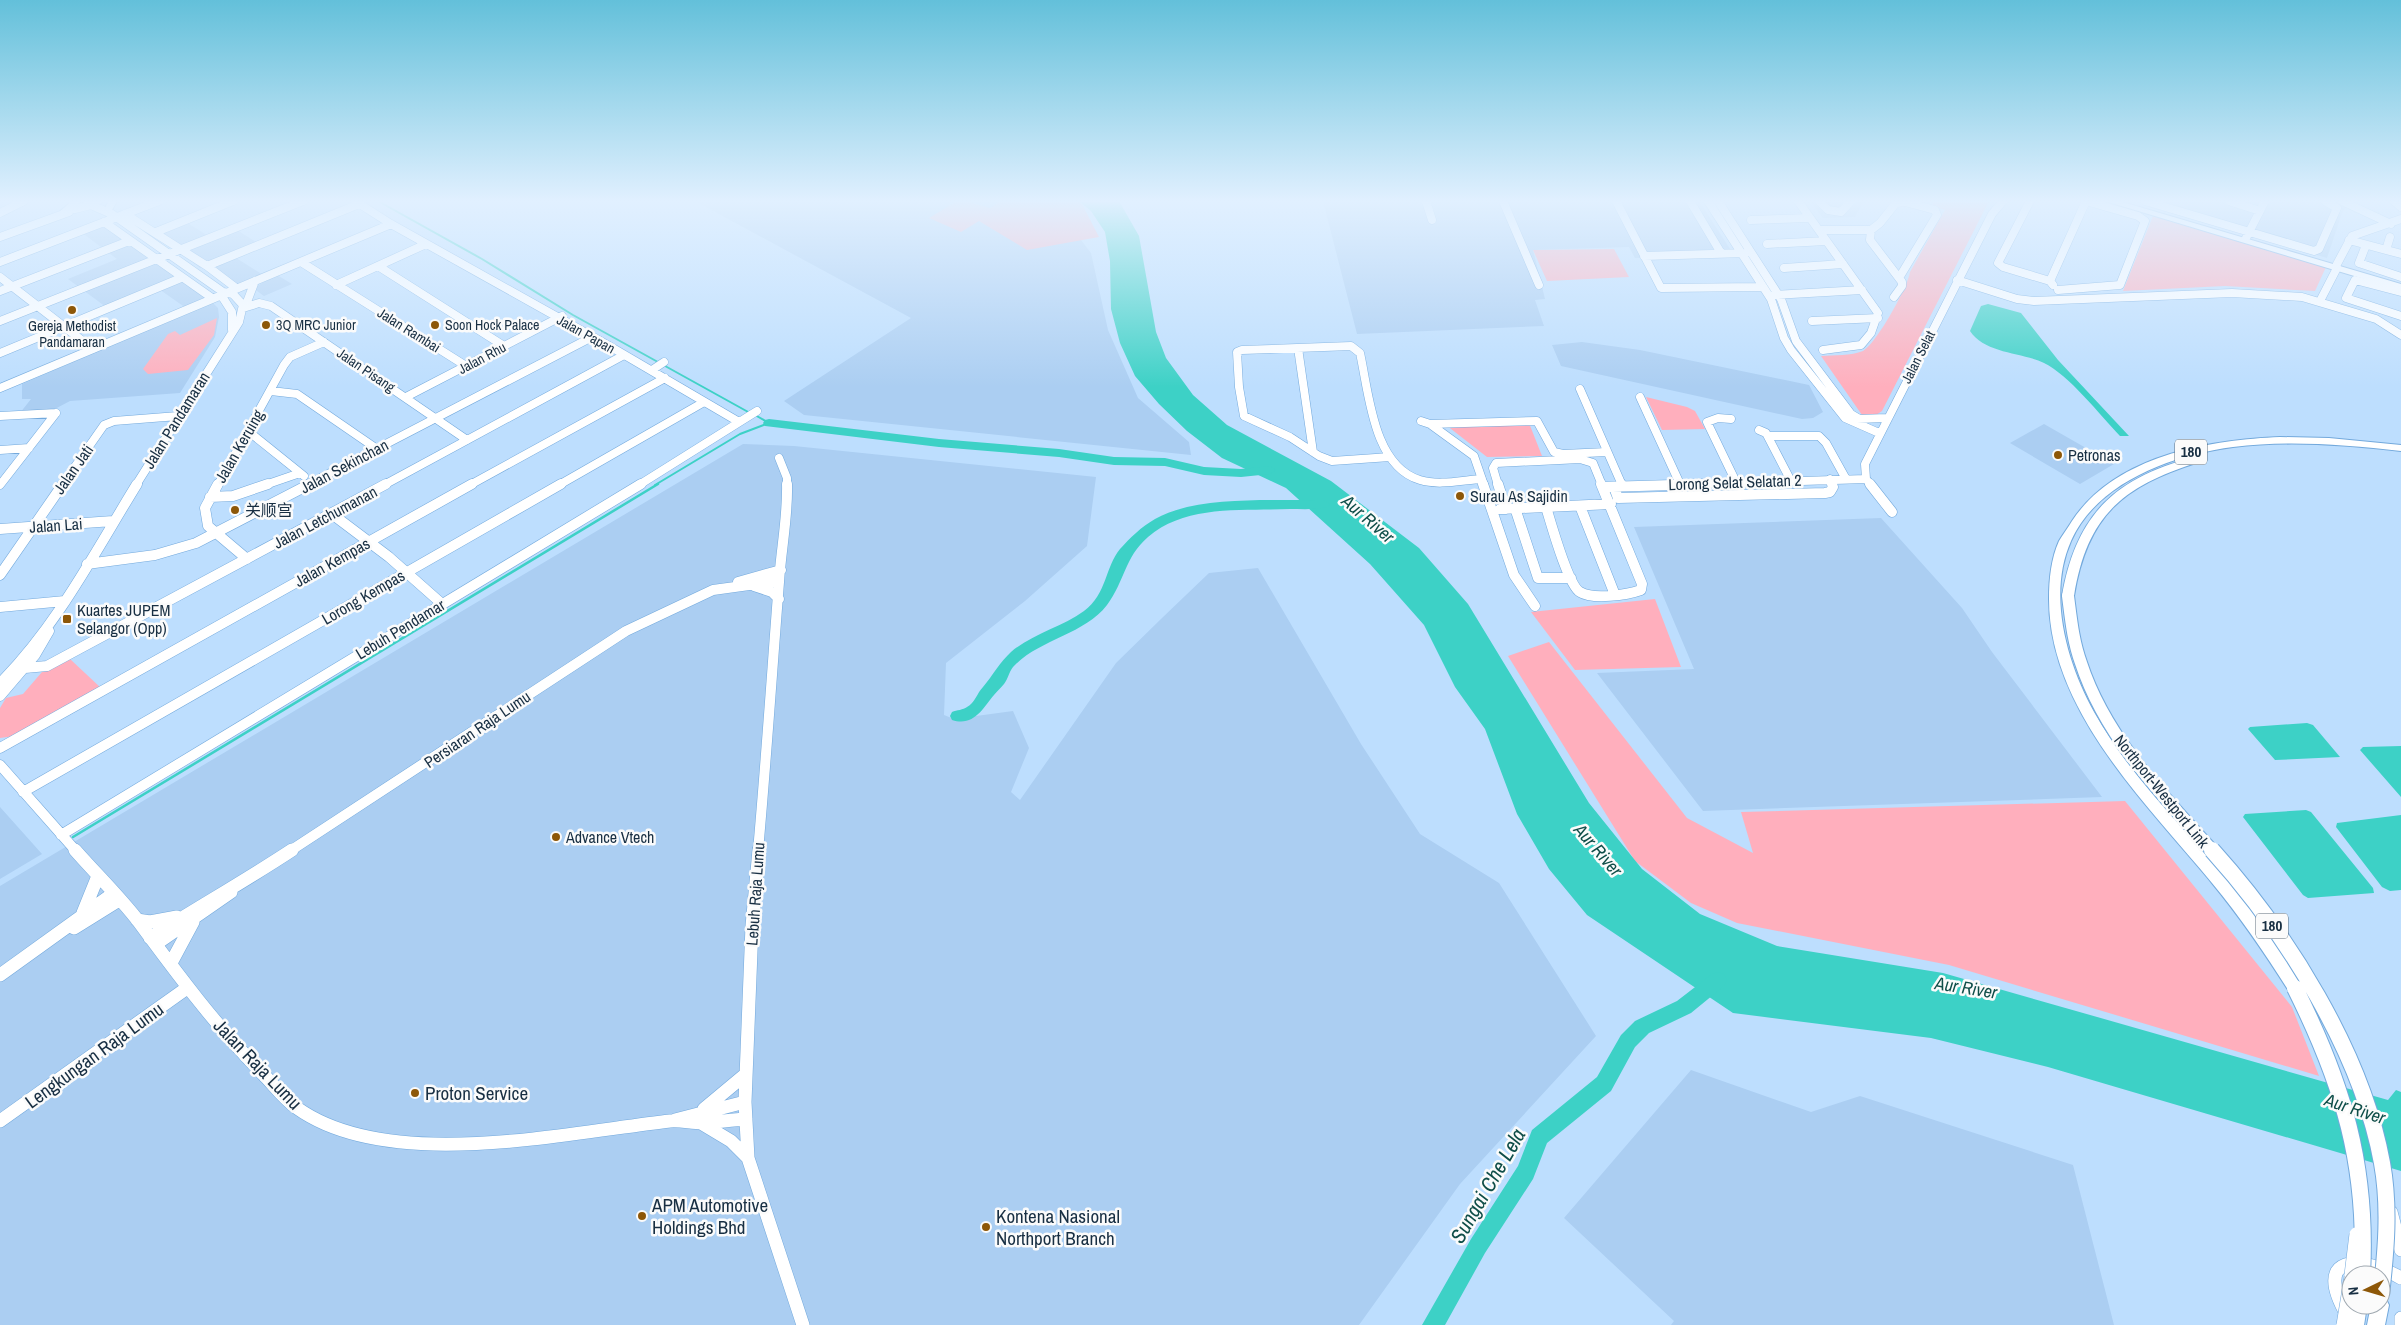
<svg xmlns="http://www.w3.org/2000/svg" width="2401" height="1325" viewBox="0 0 2401 1325" font-family="'Archivo Narrow','Noto Sans SC',sans-serif">
  <rect width="100%" height="100%" fill="#bddefe"/>
  <path fill="#abcef2" d="M695 201H1043L1057 209 1091 253 1108 330 1138 398 1189 442 1191 455 804 415 784 401 911 318Z
    M1323 201H1699L1734 255 1635 258 1629 247 1533 250 1545 299 1535 300 1544 326 1357 334Z
    M1810 201H1864L1855 217 1823 218Z
    M2136 201H2347L2350 203 2342 213 2327 258Z
    M186 222 213 239 237 230 259 244 233 256 265 276 239 286 208 265 200 268 180 252 160 232Z
    M103 223 209 298 186 308 156 287 106 307 68 279 117 259 81 232Z
    M277 275 292 284 264 296 253 288Z
    M212 302 218 308 219 317 215 337 180 393 70 401 51 411 20 413 31 399H22V384Z
    M1582 342 1640 350 1809 385 1823 412 1813 418 1802 419 1561 366 1552 345Z
    M2044 424 2114 464 2080 484 2010 443Z
    M743 444 794 446 1096 477 1087 546 1025 601 946 663 944 715 954 719 1013 711 1029 748 1011 792 1020 800 1116 663 1162 618 1209 573 1258 568 1361 744 1420 834 1499 883 1596 1036 1460 1184 1359 1325H0V886Z
    M1881 518 1962 608 1992 652 2102 797 1703 811 1597 673 1694 669 1634 527Z
    M0 807 42 854 0 879Z
    M1691 1070 1811 1112 1860 1096 2073 1165 2114 1325H1671L1674 1321 1564 1218Z"/>
  <path fill="#ffafbd" d="M957 201H966L990 208 1001 201H1075L1082 204 1099 237 1027 250 979 221 961 232 929 218Z
    M1933 201H1989L1882 411 1876 415H1862L1821 356C1834 355 1851 356 1863 351 1876 344 1908 287 1910 272L1945 210 1933 206Z
    M2153 216 2326 267 2315 291 2225 286 2123 291Z
    M1614 249 1629 277 1547 281 1533 250Z
    M217 318 214 335 188 370 148 374 143 369 168 334 175 331 180 335Z
    M1646 397 1687 407 1695 411 1705 429 1662 430Z
    M1529 423 1542 456 1487 457 1446 425Z
    M1655 599 1681 667 1575 670 1531 612Z
    M1549 642 1687 818 1753 853 1741 812 2125 801 2292 1007 2319 1076 1949 965 1737 923 1691 903 1635 861 1508 656Z
    M70 659 101 688 15 736 0 738V708L6 698 23 694 42 672Z"/>
  <path fill="#3dd1c6" d="M1079 201H1119L1139 236 1156 332 1166 358 1193 395 1227 425 1331 481 1419 548 1468 604 1589 803 1642 869 1700 914 1777 946 1943 973 2388 1100 2396 1090 2401 1092V1171L2048 1067 1931 1038 1733 1013 1587 915 1549 869 1517 814 1485 729 1455 687 1424 625 1370 564 1286 488 1222 458 1187 431 1159 404 1135 376 1120 343 1111 309 1110 261 1105 232 1091 211Z
    M1988 304 2021 313 2058 360 2129 436H2120C2100 415 2069 375 2044 363 2022 352 1985 354 1970 331L1981 306Z
    M2307 723 2313 725 2340 757 2275 760 2248 729 2250 727Z
    M2401 746V797L2360 750 2363 747Z
    M2306 810 2311 812 2373 888 2374 893 2308 898 2303 895 2243 817 2245 814Z
    M2401 815V890L2390 891 2382 887 2336 827 2337 823Z"/>
  <g fill="none" stroke-linecap="round" stroke-linejoin="round">
    <path stroke="#3dd1c6" stroke-width="2" d="M378 201 482 259 573 315 750 413
      M655 485 740 434 769 423 755 415"/>
    <path stroke="#3dd1c6" stroke-width="2.5" d="M73 837 658 484"/>
    <path fill="#3dd1c6" fill-rule="evenodd" d="M769 419 939 439 1059 449 1114 457 1165 458 1204 467 1241 469 1270 466 1276 470 1270 474 1241 477 1204 475 1165 466 1114 465 1059 457 939 447 765 426 763 423 765 420Z
      M1323 500 1330 504 1328 507C1316 510 1302 509 1290 509 1243 511 1186 504 1148 537 1124 558 1125 581 1107 605 1084 635 1039 639 1013 667 1009 672 1008 679 1004 684 1001 688 997 691 994 695 983 708 974 727 952 720L950 716 952 712C957 710 963 710 967 707 975 703 977 693 983 687 993 675 1000 662 1011 652 1032 634 1062 627 1084 611 1107 594 1105 567 1120 549 1130 538 1141 527 1155 519 1197 495 1274 501 1323 500Z
      M1718 972 1724 974 1727 980 1724 986 1691 1013 1649 1033 1635 1047 1611 1091 1547 1143 1533 1179 1485 1253 1445 1325H1422L1471 1239 1518 1166 1532 1130 1597 1077 1621 1035 1635 1021 1677 1001 1712 974Z"/>
    <g stroke="#73a9dc" stroke-width="9">
      <path id="minor-far2" d="M355 201 391 224 611 347 739 422
        M1426 201 1432 220
        M1503 201 1539 285
        M1616 201 1661 288 1762 287
        M1690 201 1721 253
        M1708 201 1771 299 1784 338 1791 350 1845 418 1879 433
        M1718 201 1781 299 1796 341 1851 414 1861 420
        M1798 201 1878 313 1871 333 1861 345 1823 350
        M1819 201 1828 210 1841 212 1851 201
        M2030 201 1998 263 2003 267 2050 281
        M2145 201 2314 251 2319 249 2337 208 2325 201
        M2229 201 2260 211
        M2342 201 2391 224
        M2394 201 2401 207
        M75 209 91 205 112 214 223 292 233 294 243 305 239 322 136 485
        M0 213 24 201
        M125 214 207 266 236 288
        M1751 220 1810 218
        M104 222 212 298
        M1819 230H1871L1880 223 1896 203 1905 202 1935 210 1937 215 1899 278
        M1871 230 1870 240 1902 282V286L1894 297
        M156 232 233 201
        M0 237 69 212
        M2246 238 2265 201
        M2349 240 2401 254
        M1767 244 1826 241
        M2366 245 2359 263 2401 277
        M2386 250 2390 237
        M1644 256 1745 253
        M0 262 159 201
        M301 262 466 366
        M2337 264 2352 236 2401 219
        M207 266 359 204
        M378 266 504 346
        M1784 268 1843 264
        M0 277 93 349
        M1957 280 2017 299 2034 301 2232 293 2302 297 2376 319 2401 335
        M336 285 426 244
        M2053 285 2050 281 2086 201
        M2058 290 2120 285 2145 221 2138 216 2086 201
        M0 291 129 241
        M223 292V298L232 312V330
        M2401 292 2355 280 2346 298 2401 316
        M1774 295 1862 290
        M2320 301 2337 268
        M243 305 247 302 255 281
        M243 308 259 303 271 306 467 440
        M0 321 303 201
        M1812 321 1878 318
        M1298 348 1313 452
        M0 353 181 278
        M652 370 664 362
        M0 388 391 224
        M1580 389 1622 485
        M271 391 297 394 377 449
        M406 397 562 316
        M1640 397 1680 484
        M0 416 56 413
        M1731 419 1718 418 1707 422 1736 482
        M1857 419 1887 418
        M1421 421 1430 424 1474 456 1484 485
        M1430 424 1537 421 1554 452 1563 454 1607 452
        M1759 430 1766 433 1791 481
        M248 431 304 476
        M1768 436H1819L1826 443 1846 479
        M0 450 29 448
        M1390 457 1332 461 1319 456 1290 437 1244 416 1239 387 1237 352 1242 350 1351 346 1360 353C1369 393 1373 466 1420 480 1439 486 1463 480 1482 479
        M779 458 787 478V485
        M1830 479 1832 485
        M0 485 56 413
        M62 485 104 425 114 421 178 416
        M218 485 284 365 290 357 324 342
        M265 485 300 473
        M307 485 592 337
        M384 485 624 355
        M470 485 665 378
        M559 485 704 402
        M639 485 757 411
        M1498 485 1493 468 1496 463 1580 459 1593 463 1602 485
        M1666 485 1866 479
        M1871 485 1866 479 1865 464 1992 214 2003 201"/>
    </g>
    <g stroke="#73a9dc" stroke-width="11">
      <path id="minor-far1" d="M218 484 205 508 208 526 247 559
        M1483 484 1514 575 1535 606
        M1498 484 1506 509
        M1621 484 1622 486
        M1870 484 1892 512
        M1604 487 1707 484
        M1614 487 1618 498 1825 493 1830 492 1833 487 1832 484
        M210 497 233 496 268 484
        M1580 506 1615 595
        M1546 507C1551 523 1568 585 1580 592 1593 600 1627 595 1641 590L1642 584 1601 484
        M1515 508 1538 578H1571
        M1500 509 1611 504
        M332 514 389 557 441 603
        M0 529 113 521
        M87 564 155 555 196 543 310 484
        M0 575 63 484
        M738 582 781 570
        M754 586 772 592 779 599
        M0 607 65 601
        M14 669 47 666 386 484
        M0 683C57 626 95 552 137 484
        M0 696 35 655 49 631
        M0 748 472 484
        M0 765 76 851
        M23 792 561 484
        M61 835 641 484
        M290 851 626 631 713 590 779 581
        M758 851C766 762 772 672 779 582 781 549 788 517 787 484"/>
    </g>
    <g stroke="#73a9dc" stroke-width="14">
      <path id="minor" d="M75 850C96 874 120 897 139 922 178 975 217 1027 263 1074 274 1085 284 1099 297 1108 388 1173 565 1133 670 1121 681 1120 691 1123 702 1123 717 1122 731 1120 746 1119
        M759 850 752 926 745 1102 748 1158 803 1325
        M83 913 98 876
        M137 920 150 922 177 917
        M74 928 119 900
        M150 938C197 908 245 881 292 850
        M156 944 231 892
        M171 963 193 922
        M0 975 114 893
        M704 1109 746 1074
        M675 1120 745 1102
        M0 1121 187 988
        M701 1123 731 1141 748 1158
        M2391 1212 2401 1250
        M2347 1315C2312 1255 2359 1254 2401 1278
        M2401 1318V1325"/>
    </g>
    <g stroke="#73a9dc" stroke-width="2">
      <path id="major" d="M72 201H82L64 217H58V213Z
        M82 201H105L91 208Z
        M109 201H117L112 210 109 211 105 208Z
        M2105 201H2119L2401 284V290Z
        M2280 437 2329 438 2401 445V451C2345 445 2289 440 2233 447 2173 455 2097 482 2071 541 2047 595 2067 663 2094 712 2128 772 2178 822 2223 875 2252 909 2277 945 2300 983L2303 988 2300 993 2295 995 2290 993C2266 955 2241 918 2212 883 2146 803 2049 710 2049 599 2049 579 2051 559 2059 541 2063 534 2068 528 2072 521 2115 456 2208 440 2280 437Z
        M2195 457 2200 460 2199 462C2123 486 2087 515 2074 596L2068 600 2064 599 2062 596C2076 514 2116 477 2195 457Z
        M2381 1296 2386 1299 2389 1305 2385 1325H2367L2371 1305H2381Z"/>
    </g>
    <use href="#minor-far2" stroke="#fff" stroke-width="8"/>
    <use href="#minor-far1" stroke="#fff" stroke-width="10"/>
    <use href="#minor" stroke="#fff" stroke-width="13"/>
    <use href="#major" fill="#fff" fill-rule="evenodd"/>
    <g stroke="#73a9dc" stroke-width="14" stroke-linecap="butt">
      <path id="minor-bridge" d="M2351 1275 2356 1234
        M2343 1325 2351 1277"/>
    </g>
    <g stroke="#73a9dc" stroke-width="14" stroke-linecap="butt">
      <path id="major-bridge-far1" d="M2068 596C2071 619 2073 641 2081 663 2105 737 2162 795 2213 851"/>
    </g>
    <g stroke="#73a9dc" stroke-width="18" stroke-linecap="butt">
      <path id="major-bridge" d="M2212 850C2287 933 2362 1053 2382 1163 2390 1207 2386 1251 2381 1295
        M2295 988C2343 1084 2368 1166 2362 1275
        M2356 1325 2359 1305"/>
    </g>
    <use href="#minor-bridge" stroke="#fff" stroke-width="13"/>
    <use href="#major-bridge-far1" stroke="#fff" stroke-width="12"/>
    <use href="#major-bridge" stroke="#fff" stroke-width="16"/>
  </g>
  <linearGradient id="sky" x2="0" y2="1"><stop stop-color="#63c0da"/><stop offset="0.52" stop-color="#e1f0ff"/><stop offset="1" stop-color="#e1f0ff" stop-opacity="0"/></linearGradient>
  <rect width="2401" height="387" fill="url(#sky)"/>
  <g fill="#8d5708" stroke="#fbfbfb" stroke-width="2">
    <circle cx="72" cy="310" r="5"/>
    <circle cx="266" cy="325" r="5"/>
    <circle cx="435" cy="325" r="5"/>
    <circle cx="2058" cy="455" r="5"/>
    <circle cx="1460" cy="496" r="5"/>
    <circle cx="235" cy="510" r="5"/>
    <rect x="62" y="614" width="10" height="10" rx="2.5"/>
    <circle cx="556" cy="837" r="5"/>
    <circle cx="415" cy="1093" r="5"/>
    <circle cx="642" cy="1216" r="5"/>
    <circle cx="986" cy="1227" r="5"/>
  </g>
  <g text-anchor="middle" stroke-width="5" stroke-linejoin="round" paint-order="stroke">
    <g font-size="14" fill="#182f43" stroke="#fbfbfb" text-anchor="start">
      <text x="276" y="330">3Q MRC Junior</text>
      <text x="445" y="330">Soon Hock Palace</text>
      <text x="72" y="331" text-anchor="middle">Gereja Methodist<tspan x="72" dy="16">Pandamaran</tspan></text>
    </g>
    <g font-size="14" fill="#182f43" stroke="#fbfbfb">
      <text transform="translate(409 330) rotate(32)" y="5">Jalan Rambai</text>
      <text transform="translate(586 334) rotate(29)" y="5">Jalan Papan</text>
      <text transform="translate(1918 357) rotate(-63)" y="5">Jalan Selat</text>
      <text transform="translate(482 358) rotate(-28)" y="5">Jalan Rhu</text>
      <text transform="translate(366 370) rotate(34)" y="5">Jalan Pisang</text>
    </g>
    <g fill="#fbfbfb" stroke="#5c6c7a" stroke-width="1">
      <rect x="2175" y="439.5" width="32" height="25" rx="4"/>
      <rect x="2256" y="913.5" width="32" height="25" rx="4"/>
    </g>
    <g font-size="15" font-weight="bold" fill="#182f43">
      <text x="2191" y="457">180</text>
      <text x="2272" y="931">180</text>
    </g>
    <g font-size="16" fill="#182f43" stroke="#fbfbfb">
      <text transform="translate(176 420) rotate(-58)" y="6">Jalan Pandamaran</text>
      <text transform="translate(239 446) rotate(-60)" y="6">Jalan Keruing</text>
      <text transform="translate(344 466) rotate(-28)" y="6">Jalan Sekinchan</text>
      <text transform="translate(73 469) rotate(-55)" y="6">Jalan Jati</text>
      <text transform="translate(1735 482) rotate(-2)" y="6">Lorong Selat Selatan 2</text>
      <text transform="translate(325 517) rotate(-28)" y="6">Jalan Letchumanan</text>
      <text transform="translate(56 525) rotate(-4)" y="6">Jalan Lai</text>
      <text transform="translate(332 562) rotate(-29)" y="6">Jalan Kempas</text>
      <text transform="translate(363 597) rotate(-30)" y="6">Lorong Kempas</text>
      <text transform="translate(400 629) rotate(-31)" y="6">Lebuh Pendamar</text>
      <text transform="translate(477 729) rotate(-34)" y="6">Persiaran Raja Lumu</text>
      <text transform="translate(2162 791) rotate(51)" y="6">Northport-Westport Link</text>
      <text transform="translate(755 894) rotate(-86)" y="6">Lebuh Raja Lumu</text>
    </g>
    <g font-size="16" fill="#182f43" stroke="#fbfbfb" text-anchor="start">
      <text x="2068" y="461">Petronas</text>
      <text x="1470" y="502">Surau As Sajidin</text>
      <text x="245" y="516">关顺宫</text>
      <text x="77" y="616">Kuartes JUPEM<tspan x="77" dy="18">Selangor (Opp)</tspan></text>
      <text x="566" y="843">Advance Vtech</text>
    </g>
    <g font-size="18" font-style="italic" fill="#0f4e49" stroke="#fbfbfb">
      <text transform="translate(1368 519) rotate(41)" y="6">Aur River</text>
      <text transform="translate(1598 850) rotate(49)" y="6">Aur River</text>
      <text transform="translate(1966 988) rotate(9)" y="6">Aur River</text>
      <text transform="translate(2355 1109) rotate(18)" y="6">Aur River</text>
    </g>
    <g font-size="19" fill="#182f43" stroke="#fbfbfb">
      <text transform="translate(94 1055) rotate(-36)" y="7">Lengkungan Raja Lumu</text>
      <text transform="translate(258 1064) rotate(46)" y="7">Jalan Raja Lumu</text>
    </g>
    <g font-size="19" fill="#182f43" stroke="#fbfbfb" text-anchor="start">
      <text x="425" y="1100">Proton Service</text>
      <text x="652" y="1212">APM Automotive<tspan x="652" dy="22">Holdings Bhd</tspan></text>
      <text x="996" y="1223">Kontena Nasional<tspan x="996" dy="22">Northport Branch</tspan></text>
    </g>
    <g font-size="21" font-style="italic" fill="#0f4e49" stroke="#fbfbfb">
      <text transform="translate(1488 1186) rotate(-60)" y="7">Sungai Che Lela</text>
    </g>
  </g>
  <g transform="translate(2366 1290) rotate(265)"><circle r="24" fill="#fbfbfb" stroke="#a0a9b1"/>
  <path d="M0-4L9 19L0 12L-9 19Z" fill="#8d5708"/>
  <text y="-8" font-size="14" font-weight="bold" text-anchor="middle" fill="#182f43">N</text>
  </g>
</svg>
